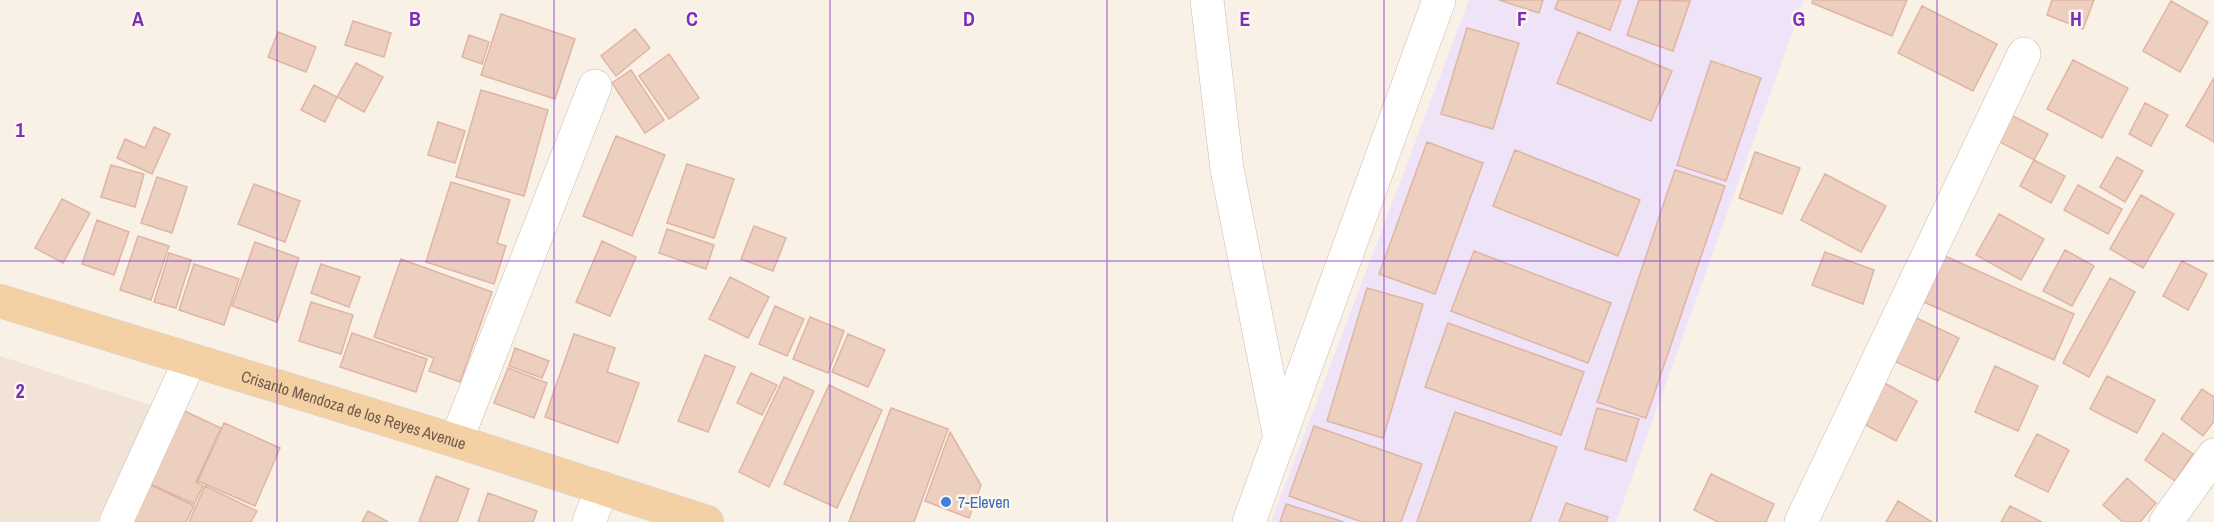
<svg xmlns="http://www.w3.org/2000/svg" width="2214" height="522" viewBox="0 0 2214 522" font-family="'Archivo Narrow',sans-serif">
  <rect width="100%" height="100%" fill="#faf1e6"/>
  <path fill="#f1e3d5" d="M0 356 153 406 97 522H0Z"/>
  <path fill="#eee3f7" d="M1469 0H1804L1616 522H1271Z"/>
  <path fill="#edcfc0" stroke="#dfb5a2" stroke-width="1.5" d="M1499 0H1543L1539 13Z
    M1558 0H1621L1610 30 1555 9Z
    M1639 0 1690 1 1673 51 1627 35Z
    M1813 0H1907L1892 36 1812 3Z
    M2052 0H2094L2083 29 2047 15Z
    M2171 1 2208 22 2180 72 2143 51Z
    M1922 6 1997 44 1973 91 1898 53Z
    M501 14 575 39 555 99 481 75Z
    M353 21 391 33 384 57 345 45Z
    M1467 28 1519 43 1493 129 1441 114Z
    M635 29 650 48 616 76 601 56Z
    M278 32 316 47 306 72 268 57Z
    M1578 32 1672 71 1651 121 1557 83Z
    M469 35 489 42 482 64 462 57Z
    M669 54 699 98 669 119 639 76Z
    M2073 60 2128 88 2102 138 2047 109Z
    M1711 61 1761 78 1726 181 1677 165Z
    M356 63 383 77 364 112 337 97Z
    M631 70 664 120 645 133 612 83Z
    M2214 78V142L2186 126Z
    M314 85 337 97 325 122 301 110Z
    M481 90 548 110 524 196 456 177Z
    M2145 103 2168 115 2151 146 2129 134Z
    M2011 115 2048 134 2034 160 1998 141Z
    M438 122 465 131 455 163 428 155Z
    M154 127 170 134 152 174 117 158 125 139 145 148Z
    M616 136 665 155 632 236 583 216Z
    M1427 142 1483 163 1435 294 1379 274Z
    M1515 150 1640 200 1618 256 1493 206Z
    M1755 152 1800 168 1782 214 1739 198Z
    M2117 157 2143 171 2125 202 2100 187Z
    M2034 160 2065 176 2051 203 2020 186Z
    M687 164 734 179 714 238 667 223Z
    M111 165 144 174 135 207 101 197Z
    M1675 170 1725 186 1646 418 1597 402Z
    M1825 174 1886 206 1861 252 1801 220Z
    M157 177 187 187 172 233 141 223Z
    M451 182 510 200 497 243 506 246 494 284 426 262Z
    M254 184 300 201 285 242 238 224Z
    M2078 185 2122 209 2108 234 2064 210Z
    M2141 195 2174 214 2143 268 2110 249Z
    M62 199 90 213 63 263 35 248Z
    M1999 214 2044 239 2021 280 1976 255Z
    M97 220 129 232 114 275 82 264Z
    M754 226 786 238 773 271 741 259Z
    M667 229 714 245 706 269 659 253Z
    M138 236 169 246 151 300 120 290Z
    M602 241 636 257 610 316 576 302Z
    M255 242 299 258 277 322 232 306Z
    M2065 250 2094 266 2072 306 2043 291Z
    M1474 251 1611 303 1588 363 1451 311Z
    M1825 252 1874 270 1863 304 1812 285Z
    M169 253 191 260 176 308 154 302Z
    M1945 256 2074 314 2054 360 1924 302Z
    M401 259 492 292 460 382 429 371 434 358 374 337Z
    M2182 261 2207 274 2188 310 2163 296Z
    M194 264 239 279 224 325 179 310Z
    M321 264 360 277 349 307 311 293Z
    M730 277 769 297 748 338 709 319Z
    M2110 278 2135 292 2089 377 2063 363Z
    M1367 288 1423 304 1383 438 1327 421Z
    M311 302 353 315 341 354 299 341Z
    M775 306 804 319 787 356 759 344Z
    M1908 314 1959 338 1938 381 1887 358Z
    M810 317 844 331 828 373 793 359Z
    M1448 323 1584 372 1561 435 1425 387Z
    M352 333 427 359 416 392 340 367Z
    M574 334 615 348 607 372 639 383 618 443 545 417Z
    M848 334 885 350 868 387 832 372Z
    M515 348 549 361 542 378 509 366Z
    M705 355 735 367 708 432 678 421Z
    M1995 366 2038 386 2018 431 1975 412Z
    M508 368 547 383 534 418 494 403Z
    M751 373 777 385 762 415 737 403Z
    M2107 376 2155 400 2137 433 2090 409Z
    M784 377 814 391 769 487 739 472Z
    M1879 380 1917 401 1896 441 1858 421Z
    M829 385 882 410 837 508 784 484Z
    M2202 389 2214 397V421L2203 436 2181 419Z
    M176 407 221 428 196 482 203 486 194 504 142 480Z
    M891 408 948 429 914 522H849Z
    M1597 408 1639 419 1626 461 1585 449Z
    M1455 412 1557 447 1530 522H1417Z
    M224 423 280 448 255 506 198 481Z
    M1314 426 1422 464 1401 522H1362L1289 496Z
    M950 432 981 485 969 518 925 501Z
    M2163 433 2193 454 2175 481 2145 460Z
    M2037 434 2069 450 2048 492 2015 476Z
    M1711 474 1774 504 1766 522H1718L1694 510Z
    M436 476 469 489 457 522H419Z
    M2127 478 2156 503 2140 522H2123L2103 505Z
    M143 481 194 506 186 522H123Z
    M205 486 257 511 251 522H189Z
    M488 493 537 511 533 522H478Z
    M1898 501 1932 522H1886Z
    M1566 503 1608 517 1606 522H1559Z
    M1286 504 1344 522H1280Z
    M2010 506 2042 522H2001Z
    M368 511 388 522H362Z"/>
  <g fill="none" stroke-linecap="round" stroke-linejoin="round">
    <g stroke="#cbb9ae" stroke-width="34">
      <path id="minor" d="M1207 0 1227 169 1280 438
        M456 441 595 86
        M116 522 190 360
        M589 522 602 488
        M1249 522 1439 0
        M1801 522 2024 54
        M2166 522 2214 455"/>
    </g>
    <g stroke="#d8d0cd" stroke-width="34">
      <g id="major">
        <path id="s1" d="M0 301 456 441 707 522"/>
      </g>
    </g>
    <use href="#minor" stroke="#fff" stroke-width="33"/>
    <use href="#major" stroke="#f3d1a5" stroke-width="33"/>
  </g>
  <path fill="none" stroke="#7b2cbf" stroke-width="1.5" stroke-opacity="0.55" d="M277 0V522M554 0V522M830 0V522M1107 0V522M1384 0V522M1660 0V522M1937 0V522M0 261H2214"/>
  <circle fill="#3f7fe0" stroke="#fdf6ec" stroke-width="2" cx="946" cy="502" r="6"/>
  <g text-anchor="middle" stroke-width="5" stroke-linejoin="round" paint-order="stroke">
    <g font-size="16" fill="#72584d" stroke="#fdf6ec">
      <text dy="6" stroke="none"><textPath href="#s1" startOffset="370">Crisanto Mendoza de los Reyes Avenue</textPath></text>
    </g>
    <g font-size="16" fill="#366cbe" stroke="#fdf6ec" text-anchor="start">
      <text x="958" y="508">7-Eleven</text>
    </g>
  </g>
  <g font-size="20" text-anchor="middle" font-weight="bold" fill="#7b2cbf" stroke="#fdf6ec" stroke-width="5" stroke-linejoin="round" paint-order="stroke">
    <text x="138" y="26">A</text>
    <text x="415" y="26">B</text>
    <text x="692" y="26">C</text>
    <text x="969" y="26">D</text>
    <text x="1245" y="26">E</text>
    <text x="1522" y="26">F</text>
    <text x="1799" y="26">G</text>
    <text x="2076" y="26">H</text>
    <text x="20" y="137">1</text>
    <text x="20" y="398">2</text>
  </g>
</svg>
